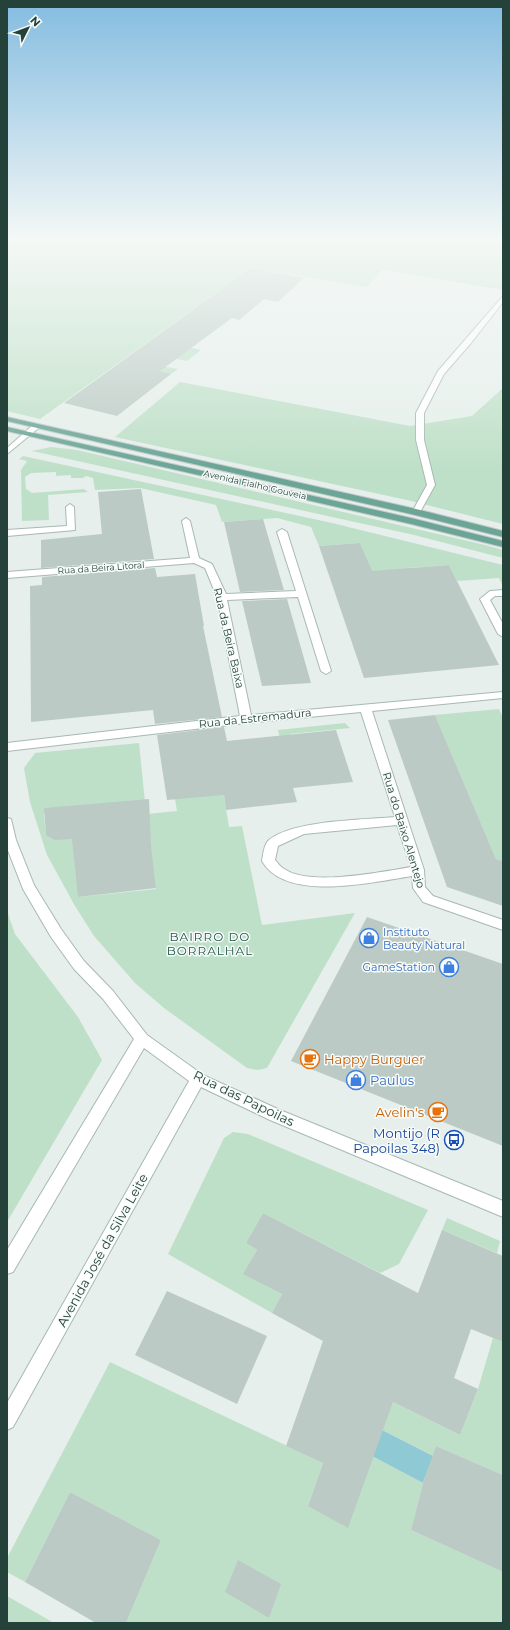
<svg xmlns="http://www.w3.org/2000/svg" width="510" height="1630" viewBox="0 0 510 1630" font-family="Montserrat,sans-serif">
  <rect width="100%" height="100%" fill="#e6efeb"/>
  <path fill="#bfe0c8" d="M7 241H503V290L382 270 367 287 251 268 40 419 7 411Z
    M171 343 201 350 187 361 171 358 161 366 178 369 171 374 141 367Z
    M180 382 410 426 472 416 503 388V524L407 500 115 437Z
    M51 447 77 450 485 545 503 550V558L414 535 32 451Z
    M23 456 332 523 503 565V586L499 578 457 581 449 565 408 568 436 634 384 603 360 543 319 546 311 527 277 518 222 522 216 505 140 488 95 490 93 478 86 476 83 478H71V475L56 476V472L31 473 25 477 26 489 32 493 84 489 88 492 48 495 49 520 22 521 21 470 27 461 19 459Z
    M499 709 503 718V861L496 859 435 715Z
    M345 723 350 728 290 734 287 767 278 730Z
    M139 743 145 802 51 808 44 814 46 835 118 837 78 897 156 889 147 814 177 811 175 799 223 791 229 827 242 826 262 925 355 913 267 1068 258 1070 247 1068 164 1008 135 983 94 936 75 906 47 855 30 802 24 768 35 753Z
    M7 911 15 934 78 1017 102 1060 7 1222Z
    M233 1132 248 1134 428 1210 399 1264 380 1273 263 1213 246 1243 257 1250 244 1274 282 1294 272 1313 168 1254 224 1138Z
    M447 1218 500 1241 497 1253 442 1230Z
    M493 1338 503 1342V1475L436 1446 433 1456 382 1430 393 1402 460 1435 478 1389Z
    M110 1362 323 1463 308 1506 372 1456 423 1483 411 1530 503 1572V1623H126L161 1540 70 1492 25 1582 7 1572V1558Z
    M7 1596 54 1623H7Z"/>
  <path fill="#8ec9d4" d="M382 1430 433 1456 423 1483 372 1456Z"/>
  <path fill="#bbcac4" d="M251 268 304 278 278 302 264 299 239 320 232 318 160 371 171 374 117 416 64 403Z
    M141 489 154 559 41 568V540L102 534 98 492Z
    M263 519 284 590 240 592 224 522Z
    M360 543 372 571 449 565 499 665 364 678 319 546Z
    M155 568 157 577 195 574 204 626H203L222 717 155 724 153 710 31 722 30 586 42 585V577Z
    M287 599 311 683 262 686 242 601Z
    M435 715 496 859 503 861V906L447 887 388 720Z
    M224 727 227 741 336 730 353 782 293 788 297 802 226 810 224 795 167 800 157 735Z
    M149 799 151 845 156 888 78 897 72 839 55 840 46 835 44 808Z
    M367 917 503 964V1146L291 1061Z
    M263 1213 418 1293 442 1230 503 1256V1342L471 1329 454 1378 478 1389 460 1435 393 1402 348 1528 308 1506 323 1463 286 1446 323 1341 272 1313 282 1294 243 1274 257 1250 246 1243Z
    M167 1291 267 1336 237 1404 135 1355Z
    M436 1446 503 1475V1572L411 1530 423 1483Z
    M70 1492 161 1540 126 1623H96L25 1582Z
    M238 1560 281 1584 269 1618 225 1592Z"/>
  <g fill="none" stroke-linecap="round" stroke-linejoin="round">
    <g stroke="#a8b8b2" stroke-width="2">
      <path id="street" d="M503 296V302L471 343 444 374 424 413V440L435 485 419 514H413L412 512 427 485 416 440V413L438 371Z
        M34 424 41 426 7 454V448Z
        M70 504 74 507 75 530 7 536V530L67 526 66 507Z
        M186 518 190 521 199 558 212 564 226 594 296 591 277 532 282 529 287 532 331 671 326 674 321 671 298 597 227 600 251 715 503 692V698L372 711 424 870 425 887 433 896 503 920V930L423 902 413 888 412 876C373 882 286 903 262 861 263 855 264 845 268 841 291 820 363 820 395 817L361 712 246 723 7 751V743L240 716 217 597 205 568 194 563 7 578V572L190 558 182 521ZM397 825 411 867C381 872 312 886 286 870 281 868 278 863 275 860L278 846 304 834Z
        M503 590V596H495L490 600 503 624V637L498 634 480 599 490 591Z
        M7 818 11 819 16 840 34 885 61 929 84 961 113 991 147 1035 203 1075 280 1110 503 1201V1217L270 1120 201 1087 13 1427 7 1430V1403L189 1081 144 1048 13 1272 7 1274V1250L134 1039 103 999 74 969 51 937 23 889 7 848Z"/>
    </g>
    <g stroke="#c2cac8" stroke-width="2">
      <path id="primary" d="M7 417 416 509 503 531V537L415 515 7 421Z
        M7 427 411 518 503 541V547L411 524 7 431Z"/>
    </g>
    <use href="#street" fill="#fff" fill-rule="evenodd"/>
    <use href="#primary" fill="#6aa596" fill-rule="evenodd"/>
  </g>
  <linearGradient id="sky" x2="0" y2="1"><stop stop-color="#84bce0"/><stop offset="0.51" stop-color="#f4f8f6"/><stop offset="1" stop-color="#f4f8f6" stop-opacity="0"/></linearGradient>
  <rect width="510" height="469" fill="url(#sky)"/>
  <defs>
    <g id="shop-ring" transform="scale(1)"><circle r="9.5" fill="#f7fbf9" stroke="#3f7fe0" stroke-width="1.5"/><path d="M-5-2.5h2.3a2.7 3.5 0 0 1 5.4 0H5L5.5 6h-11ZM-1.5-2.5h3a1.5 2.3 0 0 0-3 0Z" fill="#3f7fe0"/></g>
    <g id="cafe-ring" transform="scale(1)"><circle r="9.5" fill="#f7fbf9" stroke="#e8710a" stroke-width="1.5"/><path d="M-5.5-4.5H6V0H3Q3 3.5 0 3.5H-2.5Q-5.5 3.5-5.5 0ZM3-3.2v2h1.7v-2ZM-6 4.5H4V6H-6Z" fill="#e8710a"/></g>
    <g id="bus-ring" transform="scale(1)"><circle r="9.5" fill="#f7fbf9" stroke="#1a4fb4" stroke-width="1.5"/><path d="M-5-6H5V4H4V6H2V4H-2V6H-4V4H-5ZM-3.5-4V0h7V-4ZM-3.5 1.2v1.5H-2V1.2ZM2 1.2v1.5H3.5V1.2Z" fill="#1a4fb4"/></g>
  </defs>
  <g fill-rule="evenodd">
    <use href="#shop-ring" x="369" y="938"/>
    <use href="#shop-ring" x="449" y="967"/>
    <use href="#cafe-ring" x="310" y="1059"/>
    <use href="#shop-ring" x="356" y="1080"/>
    <use href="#cafe-ring" x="438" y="1112"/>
    <use href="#bus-ring" x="454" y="1140"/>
  </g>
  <g text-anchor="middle" stroke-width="3" stroke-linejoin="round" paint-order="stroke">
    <g font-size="9" fill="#24423a" stroke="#f7fbf9">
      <text transform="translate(255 485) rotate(13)" y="3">Avenida Fialho Gouveia</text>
      <text transform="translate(101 568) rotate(-4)" y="3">Rua da Beira Litoral</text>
    </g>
    <g font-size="11" fill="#24423a" stroke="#f7fbf9">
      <text transform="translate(229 638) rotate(77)" y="4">Rua da Beira Baixa</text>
      <text transform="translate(255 718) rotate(-6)" y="4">Rua da Estremadura</text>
      <text transform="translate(404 830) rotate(73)" y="4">Rua do Baixo Alentejo</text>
    </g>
    <g font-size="11" fill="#366cbe" stroke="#f7fbf9" text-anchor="start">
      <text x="383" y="936">Instituto<tspan x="383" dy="13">Beauty Natural</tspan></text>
      <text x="435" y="971" text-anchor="end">GameStation</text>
    </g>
    <g font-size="12" letter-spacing="1" fill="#1f5548" stroke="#f7fbf9">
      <text x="210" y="941">BAIRRO DO<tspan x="210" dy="14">BORRALHAL</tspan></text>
    </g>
    <g font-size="13" fill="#c56008" stroke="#f7fbf9" text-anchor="start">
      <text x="324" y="1064">Happy Burguer</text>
      <text x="424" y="1117" text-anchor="end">Avelin's</text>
    </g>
    <g font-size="13" fill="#366cbe" stroke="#f7fbf9" text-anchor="start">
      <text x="370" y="1085">Paulus</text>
    </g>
    <g font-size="13" fill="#24423a" stroke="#f7fbf9">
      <text transform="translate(244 1098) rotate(26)" y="5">Rua das Papoilas</text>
      <text transform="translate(102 1250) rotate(-61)" y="5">Avenida José da Silva Leite</text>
    </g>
    <g font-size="13" fill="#164399" stroke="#f7fbf9" text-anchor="end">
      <text x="440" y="1138">Montijo (R<tspan x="440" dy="15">Papoilas 348)</tspan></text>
    </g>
  </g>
  <rect width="510" height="1630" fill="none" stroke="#24423a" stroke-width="16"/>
  <g transform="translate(28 28) rotate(48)" stroke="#f7fbf9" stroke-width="3" paint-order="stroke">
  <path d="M0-3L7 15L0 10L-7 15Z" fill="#24423a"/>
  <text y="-6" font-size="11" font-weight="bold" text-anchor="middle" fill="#24423a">N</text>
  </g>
</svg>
